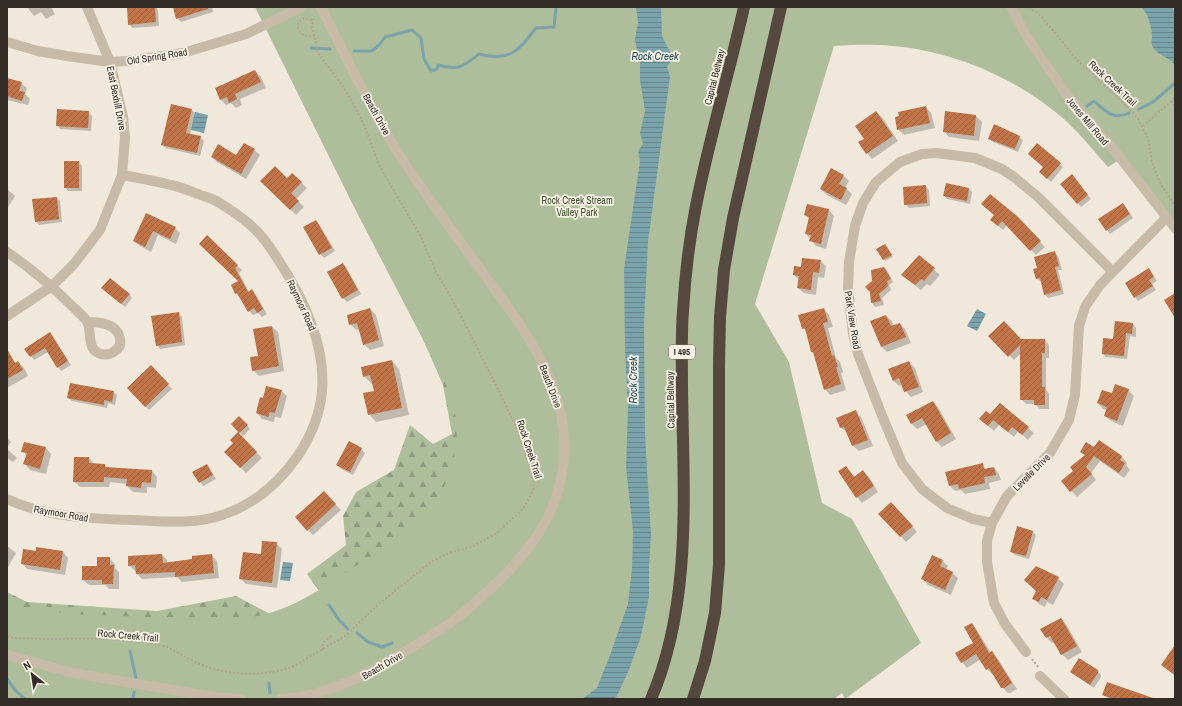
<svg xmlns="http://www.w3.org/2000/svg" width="1182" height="706" viewBox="0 0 1182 706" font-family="'Archivo Narrow',sans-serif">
  <defs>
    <pattern id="forest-firs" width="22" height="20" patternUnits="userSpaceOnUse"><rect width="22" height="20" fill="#aebe9a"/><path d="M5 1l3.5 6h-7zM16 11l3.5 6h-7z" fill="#8e9b7e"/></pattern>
    <pattern id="water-rules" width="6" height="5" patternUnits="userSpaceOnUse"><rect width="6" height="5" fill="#7aa3ac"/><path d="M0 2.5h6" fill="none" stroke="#65858c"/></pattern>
    <pattern id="building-hatch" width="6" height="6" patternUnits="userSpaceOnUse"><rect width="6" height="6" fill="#c17447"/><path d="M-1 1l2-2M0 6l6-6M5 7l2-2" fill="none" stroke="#9e603b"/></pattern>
  </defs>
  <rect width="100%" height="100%" fill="#f0e8da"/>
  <path fill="url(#forest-firs)" d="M398 282 549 464 319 591 307 574 346 545 343 516 356 492 394 470 410 425 433 444 452 434 443 385Z
    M7 592 27 602 157 611 236 596 276 617 7 637Z"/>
  <path fill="#aebe9a" d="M255 7H1175V235L1119 160 1108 167C1094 151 1081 135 1065 120 1018 79 955 51 892 46 872 44 853 45 834 46L755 304 789 362 822 503 852 519 921 643 845 699 842 693 834 699H7V603L25 608 71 614 221 620C236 619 251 618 266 614 300 605 328 584 357 565 378 551 403 538 421 520 449 491 463 447 454 408 452 399 448 390 445 382L354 207Z"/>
  <path fill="url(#water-rules)" d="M636 7H661L662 36 673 58 667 67 670 76 648 242 644 323 645 434 651 535 649 567V597L641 636 629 670 617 696 614 699H582L597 688 609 658 628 604 632 568 633 531 626 467 628 408 625 350 624 269 640 161 638 151 643 144 640 133 645 111 640 80V63L635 40 638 22Z
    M1141 7H1172L1175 16V65C1170 57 1154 54 1152 45 1151 42 1152 38 1152 36 1151 25 1149 15 1141 7Z
    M195 112 208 115 204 133 191 130Z
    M977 309 986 314 977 331 967 326Z
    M283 562 293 563 290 581 280 580Z"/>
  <path fill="#0003" d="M27 7H51L55 14 46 19 41 12 34 16Z
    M128 7H156L158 10 159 26 132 28 129 24Z
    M174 7H212L213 12 181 22 177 18Z
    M255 71 261 77 266 88 240 99 242 105 236 108 231 103 226 105 221 100 216 88Z
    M7 79 21 83 27 88 25 94 30 99 28 105 7 100Z
    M926 107 931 113 935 128 904 135 898 129 900 117Z
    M191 110 195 113 190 135 200 137 204 141 200 156 166 148 162 145Z
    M88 112 92 116 91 131 60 129 57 125Z
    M876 112 882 117 898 141 872 159 867 153 865 139Z
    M946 112 976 116 982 122 979 141 949 137 944 131Z
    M1019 137 1023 140 1018 152 993 142 989 139Z
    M254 150 260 155 246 179 217 162 212 156H237Z
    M79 162 82 166V191H68L65 187Z
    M1060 164 1063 167 1051 182 1044 175Z
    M292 174 307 188 296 199 304 207 296 215 262 181 287 179Z
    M843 175 849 181 845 188 852 194 846 205 827 195 821 189Z
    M1075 179 1091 199 1081 207 1078 203Z
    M925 186 929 190 930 206 909 208 905 204Z
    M7 189 15 196 8 207H7Z
    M969 189 972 192 970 204 947 199 944 195Z
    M57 198 60 201 62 222 39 225 36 221Z
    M982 204 1016 217 1045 247 1036 255 1007 225 1003 230 996 224 995 215Z
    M808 205 829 210 834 216 826 249 816 246 806 234 809 219 805 215Z
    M1126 208 1133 218 1110 234 1107 230Z
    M147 214 175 228 180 233 176 244 158 235 151 252 140 246 134 241Z
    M316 221 319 224 335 251 324 258 320 254 305 228Z
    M207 237 242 270 239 273 249 292 252 291 256 295 267 314 262 317 258 313 253 315 249 311 236 293 239 282Z
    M887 247 893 257 885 261 878 250Z
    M1055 253 1058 256 1062 270H1058L1064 294 1048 298 1045 294 1042 282 1037 279 1035 270 1039 269Z
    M919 256 940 275 930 286 927 284 921 290 902 275Z
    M820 261 826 266 824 278 818 277 816 295 804 293 798 288 799 280 794 275 802 268Z
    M343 264 346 267 361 294 347 302 343 298 328 272Z
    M884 268 888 272 893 282 889 285 891 290 882 298 884 305 875 307 872 303 871 292Z
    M1149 269 1157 281 1152 284 1156 290 1138 301 1135 297Z
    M106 291 129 294 132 298 125 307Z
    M370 309 376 315 384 346 370 350 364 344 360 329 356 330 350 324Z
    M824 309 829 315 833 327 828 328 836 358 840 362 843 372 841 373 846 390 830 395 825 389 815 355 812 352 807 333 803 328Z
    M178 313 182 317 185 345 160 349 157 345Z
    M886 316 892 321 893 326 900 324 905 329 911 343 887 352 882 347Z
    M1116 322 1133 324 1136 328V337L1130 336 1127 359 1106 357 1103 354 1114 340Z
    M272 327 278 332 284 371 259 376 253 370Z
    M50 333 71 365 61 371 48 352 34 360 26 349Z
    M990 336 1021 340H1045L1049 345V358H1046V390L1049 393V409H1040L1035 404H1026L1021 399V353L1014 360Z
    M12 359 16 363 18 362 24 368 28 376 7 388V362Z
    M392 361 399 369 409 415 376 422 369 414 375 392 373 383 372 384 364 376Z
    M909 362 915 368 923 392 911 397 905 391 902 385 899 386 893 380Z
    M151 367 172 389 149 410 128 388Z
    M1128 390 1134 396 1123 426 1111 421 1105 416 1107 410 1103 409 1098 403 1113 395Z
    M281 391 287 396 281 418 275 417 274 422 262 419 257 413 264 399Z
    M113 392 117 395 115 405 108 403 107 408 72 401 68 398Z
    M933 402 938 407 956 439 942 447 936 441 927 424 917 429 912 424 908 416Z
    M855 412 861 417 873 446 859 451 853 446 848 433 841 428 838 419Z
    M990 416 1028 428 1034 433 1028 440 1018 431 1014 437 999 425 994 431 986 424Z
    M239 417 250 429 243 436 232 424Z
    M238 434 262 458 246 473 225 452 234 443Z
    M7 438 11 442 7 447Z
    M1099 442 1122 457 1127 463 1126 465 1130 470 1124 478 1100 461 1091 473 1096 480 1077 497 1062 481 1074 471 1085 456 1081 451 1094 449Z
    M349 443 361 449 365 453 353 475 341 469 337 465Z
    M46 448 51 454 46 474 30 470 25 464 27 456 23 451Z
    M7 449 17 458 13 462 7 458Z
    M89 458 94 464 104 465 108 468 152 471 157 477 156 488 147 487V493L133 492 127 486V484L110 482 109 487H80L74 481Z
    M207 465 216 479 203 486 194 473Z
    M982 465 987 470 994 468 999 474 1001 480 989 483 990 489 965 494 961 490 955 491 950 486Z
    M846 467 855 477 863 472 869 477 878 492 862 503 857 497Z
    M329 498 341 510 313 535 308 530Z
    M896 509 917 532 906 542 880 514Z
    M1032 531 1036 535 1029 559 1015 555 1011 551Z
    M276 543 282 549 277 588 246 584 240 578 262 555Z
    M7 546 16 553 7 569Z
    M37 552H63L68 558 65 575 27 569 22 563Z
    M162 555 167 560V563L193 560 211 555 217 561 219 578 182 582 177 577 142 579 137 574 136 571H135L129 565Z
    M109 558 115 564V568L119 572V589H109L105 585H89L83 580Z
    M942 561 948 566 946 570 953 573 958 578 951 595 928 585 923 579Z
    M1036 567 1058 578 1064 584 1053 605 1047 602 1045 607 1039 604 1033 598 1037 591Z
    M1061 619 1066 624 1082 652 1068 660 1062 654 1055 642 1052 643 1047 638Z
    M972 624 977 630 991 653H992L997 658 1017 689 1010 693H1008L1002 687 994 674 993 675 987 669 981 659 967 668 962 662 975 643Z
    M1175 647V676L1162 665Z
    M1097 671 1101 675V677L1094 688 1075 675Z
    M1103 695 1150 699H1109Z"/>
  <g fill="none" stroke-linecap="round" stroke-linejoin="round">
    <path stroke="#7aa3ac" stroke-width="3" d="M311 48 330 49
      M354 51H372L380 44 385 37 412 30 421 38 424 59 431 71 437 69 438 65C458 71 464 66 479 54 509 62 518 52 536 28L554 27 556 7
      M1087 106 1094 101C1104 110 1114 121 1129 113
      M1139 109 1153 102 1175 83
      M329 605 339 620 348 629
      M357 633 368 642 382 647 392 643
      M130 651 136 678
      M7 679 16 691 25 699
      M269 683 270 693
      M133 699 134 692"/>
  </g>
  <path fill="url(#building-hatch)" d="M127 7H155L156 22 128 25Z
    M173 7H207L208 9 176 19Z
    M255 70 261 82 235 94 237 99 229 103 227 97 220 100 215 88Z
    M7 78 22 82 19 91 25 92 22 101 7 96Z
    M171 104 192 109 186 133 201 136 197 153 161 145Z
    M926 106 930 123 897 130 895 117 899 116 898 112Z
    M57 109 89 111 88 128 56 126Z
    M876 111 893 136 866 154 858 142 864 139 855 126Z
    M945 111 976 115 974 136 943 132Z
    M994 124 1020 136 1015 149 988 139Z
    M244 143 255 149 241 174 211 157 218 144 236 155Z
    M1037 143 1061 163 1047 179 1039 172 1043 167 1028 154Z
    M64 161H79V188H64Z
    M275 166 287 178 292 173 302 182 291 193 299 201 290 210 260 181Z
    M831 168 844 175 839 184 847 188 841 200 820 189Z
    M1072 174 1088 195 1077 204 1060 184Z
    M946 183 969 188 967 201 943 196Z
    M926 185 927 203 904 205 903 187Z
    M990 194 1017 216 1041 241 1030 251 1002 221 998 226 990 220 994 215 981 204Z
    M57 197 59 219 35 222 32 199Z
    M1123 203 1130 214 1106 231 1098 219Z
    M807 204 829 209 821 244 809 241 811 235 805 234 809 217 804 215Z
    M146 213 176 227 170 239 153 231 145 247 133 241Z
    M316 220 332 248 319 255 303 227Z
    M207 235 238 265 235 268 248 292 252 289 263 309 257 313 254 308 248 312 237 293 235 294 231 285 238 281 199 244Z
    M885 244 892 255 883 260 876 249Z
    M1055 251 1059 266 1055 267 1061 290 1044 295 1040 278 1036 279 1033 269 1037 268 1034 257Z
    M919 255 935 268 924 281 921 279 915 285 901 275Z
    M802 258 821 260 819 273 813 272 811 290 797 288 799 276 793 275 794 266 801 267Z
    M343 263 358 290 342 299 327 272Z
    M884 267 891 279 887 281 888 286 879 294 881 301 871 303 870 292 865 287 872 281 871 270Z
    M1149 268 1154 277 1149 280 1153 286 1134 298 1125 283Z
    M110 278 130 294 121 304 101 288Z
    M1175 293V318L1164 300Z
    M370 308 379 340 363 345 357 323 349 325 347 315Z
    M824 308 828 322 823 323 832 356 834 355 838 367H836L841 384 824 390 813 352H811L805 328 802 329 798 315Z
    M179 312 182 342 156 346 151 316Z
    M886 315 891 326 900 323 906 337 881 347 870 321Z
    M1004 321 1021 339H1045V353H1042V387H1045V405H1034V400H1020V345L1008 357 988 336Z
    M1115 321 1133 323 1132 334 1126 333 1124 356 1102 354 1103 338 1113 339Z
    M272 326 279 366 252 371 250 357 258 356 253 329Z
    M50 332 68 361 57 368 45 348 30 357 24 349Z
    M7 349 15 363 18 361 23 370 7 379Z
    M392 360 402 408 368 415 363 393 374 391 370 375 363 377 361 367Z
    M909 361 919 387 904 392 899 378 893 381 888 369Z
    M151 365 169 384 145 407 127 388Z
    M70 383 114 391 112 402 104 400V405L67 398Z
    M1115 384 1129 389 1117 421 1104 416 1107 407 1097 403 1102 390 1112 393Z
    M266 386 282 390 275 413 270 412 268 417 256 413 260 397 263 398Z
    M933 401 951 433 936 442 922 418 911 424 906 415Z
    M1000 403 1029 427 1022 435 1012 427 1008 432 993 420 988 426 979 419 986 411 990 414Z
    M856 410 868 440 852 446 844 427 840 428 836 418Z
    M239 416 248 425 239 433 231 424Z
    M238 432 257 452 240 468 224 452 233 443 230 440Z
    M1099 440 1122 456 1120 460 1125 463 1119 473 1094 456 1086 467 1092 474 1070 492 1061 481 1073 471 1070 467 1085 455 1080 452 1086 442 1094 447Z
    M349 441 362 448 350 472 336 465Z
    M24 442 46 447 40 469 23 464 27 453 21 452Z
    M74 457H89V463L105 464V467L152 470 151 483 142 482 141 488 126 486 127 479 104 477V482H73Z
    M983 463 984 469 994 467 996 475 984 477 985 483 959 489 958 484 949 486 945 472Z
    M207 464 213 475 199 483 192 472Z
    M846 466 854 477 863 470 874 486 856 498 838 471Z
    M324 491 336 504 307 531 295 517Z
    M891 502 913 526 900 537 878 514Z
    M1017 526 1033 531 1026 556 1010 552Z
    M262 541 277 542 272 583 239 579 243 552 261 554Z
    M36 547 63 551 60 570 21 564 23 549 36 551Z
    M162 554 163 563 192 559V556L212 554 214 573 175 577V572L136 574 135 565 128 566V556Z
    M932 555 943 560 940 566 953 572 945 590 921 579Z
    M97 557H110V565H114L113 584H102V580H82V566H97Z
    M1036 566 1059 577 1047 600 1041 597 1039 602 1032 599 1036 591 1024 580Z
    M1061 618 1077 646 1061 655 1050 636 1046 638 1040 629Z
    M972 623 989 653 992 651 1012 683 1004 688H1001L989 668 986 670 976 654 961 663 955 653 973 643 964 627Z
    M1175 645V675L1161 665Z
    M1079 658 1098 670V673L1090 685 1070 672Z
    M1107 682 1153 698V699H1114L1102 695Z"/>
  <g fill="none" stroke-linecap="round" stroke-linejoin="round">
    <path stroke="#b3a491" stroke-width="2" stroke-dasharray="2 2" stroke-linecap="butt" d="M1029 7 1041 16 1079 62 1129 108 1138 119 1148 138 1152 162 1157 176 1162 186 1175 206
      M312 20 304 18 298 23C296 34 305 37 314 36
      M1171 101 1175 106
      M1143 126 1175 98
      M7 637C19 639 31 638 43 639 80 639 119 637 155 644 169 646 179 654 191 660 221 676 263 678 294 666L345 636 380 603 431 562 451 552 472 547 479 543 498 532 523 509 531 495 534 487 532 474 524 449 516 427 501 395 458 310 435 270 421 237 380 167 364 125 354 105 344 88 318 53 312 26 314 16
      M322 650 323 643 331 636
      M1032 659 1038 667"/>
    <path stroke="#c7baa6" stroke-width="10" d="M7 42 38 51 67 56 110 62 127 61 183 53 246 34 301 7
      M7 252C30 268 51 285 71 305 76 310 82 315 86 320 92 327 87 341 94 350 100 356 110 356 116 350 120 347 121 343 120 339 118 324 100 322 88 322
      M7 316 52 286 74 264 100 230 122 175 125 137 123 117 110 62 87 7
      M7 499C44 517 93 519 133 520 162 521 194 525 222 515 253 505 278 484 297 457 310 438 320 415 322 391 326 344 303 297 277 258 273 252 268 244 263 238 251 223 234 212 218 202 212 198 205 197 198 194 190 191 181 187 171 185 155 181 139 178 122 175
      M992 523 973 519 947 508 922 489 902 463 883 418 858 354 853 334 848 289 849 262 855 226 863 203 876 182 900 162 922 154 937 153 975 158 1002 169 1014 177 1038 197 1113 272
      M1026 652 1005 624 994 603 987 562V541L992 523 1007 496 1050 453 1069 420 1075 395 1079 326 1085 307 1100 285 1167 217
      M1040 676 1064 699"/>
    <path stroke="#c7baa6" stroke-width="10" d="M1011 7 1025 34 1066 94 1118 155 1175 228
      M7 655 74 673 214 697 242 699
      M280 699C332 696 376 670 419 643 438 631 458 619 475 603 506 575 539 543 554 503 587 414 536 345 486 277 459 240 431 203 406 165 373 115 348 60 321 7"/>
    <path stroke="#55483e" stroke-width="12" d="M651 699C693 601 683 490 682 385 682 361 681 336 683 311 685 276 689 241 696 206 709 139 729 74 744 7
      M693 699 705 661 715 613 719 565V365L720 317 724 270 733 218 781 7"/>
  </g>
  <g text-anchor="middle" stroke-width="3.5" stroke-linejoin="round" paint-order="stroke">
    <rect fill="#f8f2e6" stroke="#6f6860" stroke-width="1" x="669" y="345" width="26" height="14" rx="3"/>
    <g font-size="9" font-weight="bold" fill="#342d27">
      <text x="682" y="355">I 495</text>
    </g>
    <g font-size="10" fill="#342d27" stroke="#f8f2e6">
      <text transform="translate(157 56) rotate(-9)" y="4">Old Spring Road</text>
      <text transform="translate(714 77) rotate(-76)" y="4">Capital Beltway</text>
      <text transform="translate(1113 83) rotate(43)" y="4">Rock Creek Trail</text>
      <text transform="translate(117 98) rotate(79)" y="4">East Bexhill Drive</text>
      <text transform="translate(377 114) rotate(61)" y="4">Beach Drive</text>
      <text transform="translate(1088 121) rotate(50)" y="4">Jones Mill Road</text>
      <text transform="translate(302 305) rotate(65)" y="4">Raymoor Road</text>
      <text transform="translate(853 320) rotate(81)" y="4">Park View Road</text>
      <text transform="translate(551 386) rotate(69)" y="4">Beach Drive</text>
      <text transform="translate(670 400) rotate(-91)" y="4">Capital Beltway</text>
      <text transform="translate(530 449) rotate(72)" y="4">Rock Creek Trail</text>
      <text transform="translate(1031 472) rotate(-45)" y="4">Levelle Drive</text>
      <text transform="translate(61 513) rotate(10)" y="4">Raymoor Road</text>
      <text transform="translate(128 635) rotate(5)" y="4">Rock Creek Trail</text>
      <text transform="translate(382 665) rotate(-30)" y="4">Beach Drive</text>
    </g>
    <g font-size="10" fill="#3f512c" stroke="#f8f2e6">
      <text x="577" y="204">Rock Creek Stream<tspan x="577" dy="12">Valley Park</tspan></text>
    </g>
    <g font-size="11" font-style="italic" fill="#1e4953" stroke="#f8f2e6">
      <text x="655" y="60">Rock Creek</text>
      <text transform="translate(633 380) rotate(-90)" y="4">Rock Creek</text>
    </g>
  </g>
  <rect width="1182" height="706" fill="none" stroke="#342d27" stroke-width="16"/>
  <g transform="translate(32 674) rotate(330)" stroke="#f8f2e6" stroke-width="3" paint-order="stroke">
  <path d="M0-3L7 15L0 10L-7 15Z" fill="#342d27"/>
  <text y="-6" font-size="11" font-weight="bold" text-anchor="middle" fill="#342d27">N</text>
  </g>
</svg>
